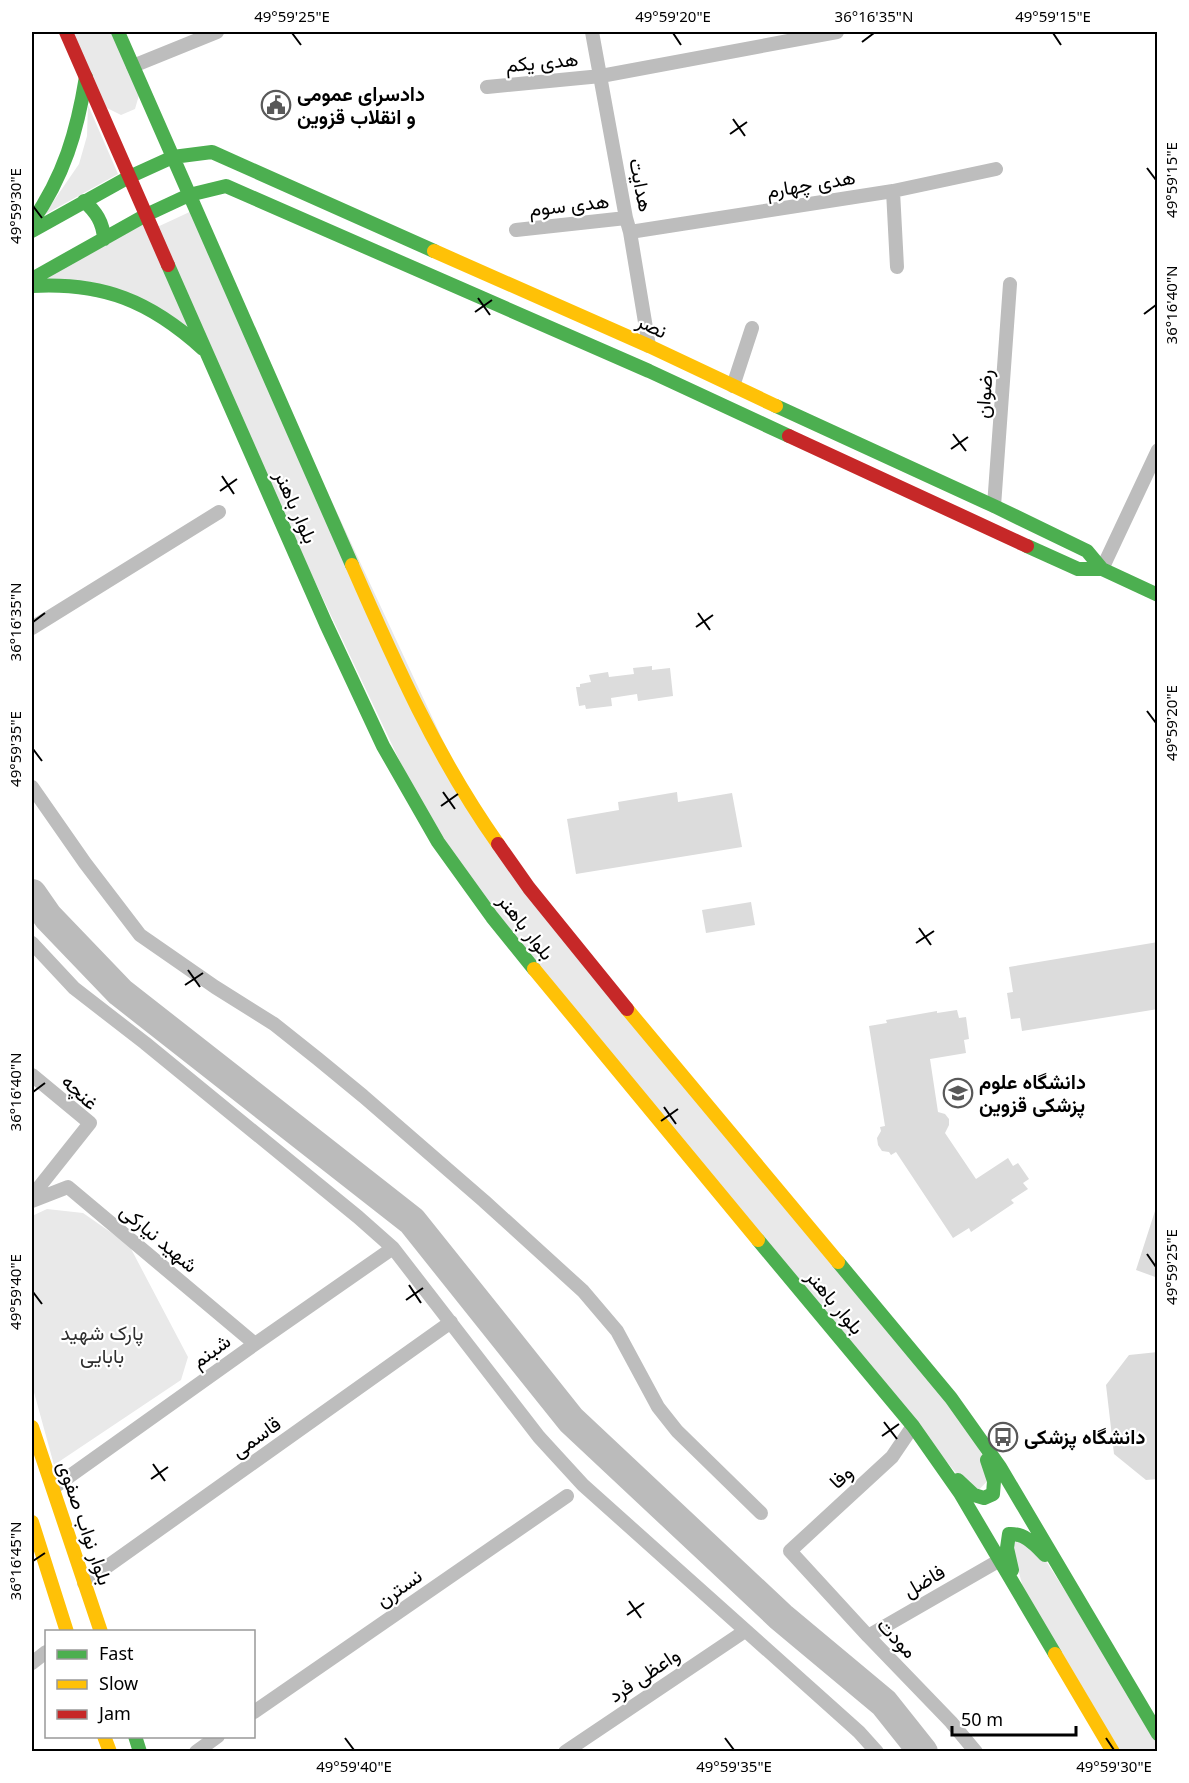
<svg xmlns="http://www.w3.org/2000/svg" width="1189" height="1783" viewBox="0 0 1189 1783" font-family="'Noto Sans',Vazirmatn,sans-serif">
  <rect width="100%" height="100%" fill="#fff"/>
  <path fill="#e9e9e9" d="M66 32H118L139 95 135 109 121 115 107 108Z
    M88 105 118 174 44 215 79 164 87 136Z
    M196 209 478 816 951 1398 993 1475 974 1495 438 842 207 353 143 305 32 286 146 215 153 229Z
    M47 1209 83 1213 129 1245 188 1357 181 1380 54 1465 32 1385V1216Z
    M1009 1534 1037 1547 1157 1734V1751H1113L1028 1607Z"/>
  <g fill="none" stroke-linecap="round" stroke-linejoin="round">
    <path stroke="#bbb" stroke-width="30" d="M32 894 48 917 120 992 412 1221 571 1420 781 1617 884 1703 923 1752"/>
  </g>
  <path fill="#dcdcdc" d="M652 666V670L670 668 673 696 638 701 637 694 611 698 612 706 586 709 585 705 579 706 576 687H580V684L591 682 589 675 608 672 609 677 634 674 633 668Z
    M677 792 678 802 732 793 742 847 576 874 567 819 619 810 618 802Z
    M751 902 755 925 706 933 702 910Z
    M1158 942V1009L1022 1031 1020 1018 1011 1019 1007 993 1013 992 1009 967Z
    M957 1010 959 1018 966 1017 969 1039 964 1040 966 1053 930 1059 938 1112 945 1114 949 1119V1125L945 1133 976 1179 1008 1158 1013 1166 1018 1163 1029 1179 1023 1183 1028 1189 1011 1200 1014 1203 971 1232 969 1228 953 1238 896 1152 891 1155 889 1152 882 1151 878 1145 877 1138 881 1131 880 1127 885 1126 869 1026 887 1023 886 1020 937 1011V1013Z
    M1155 1211H1158V1278L1136 1270Z
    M1158 1352V1479L1146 1480 1114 1454 1106 1385 1129 1355Z"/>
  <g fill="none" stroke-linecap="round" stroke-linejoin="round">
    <path stroke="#bdbdbd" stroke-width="14" d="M592 32 626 218 630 232 649 346
      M133 66 217 32
      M487 87 601 76 837 32
      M893 191 897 267
      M516 230 626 218
      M630 232 893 191 996 169
      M733 386 752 328
      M994 506 1010 284
      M1102 569 1158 450
      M32 628 219 512
      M32 787 85 863 140 935 215 987 274 1024 318 1059 363 1096 484 1201 583 1291 617 1331 658 1407 677 1431 761 1513
      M32 943 74 988 145 1043 358 1217 393 1248 539 1437 583 1485 859 1732 877 1752
      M32 1075 90 1123 32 1196
      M32 1201 68 1187 255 1344
      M913 1426 892 1457 790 1551 868 1636 951 1722 976 1752
      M53 1488 255 1344 393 1248
      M84 1583 451 1322
      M868 1636 1000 1560
      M32 1663 46 1652
      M254 1712 567 1496
      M196 1752 218 1736
      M565 1752 745 1631"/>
    <path stroke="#4caf50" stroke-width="14" d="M118 32 352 565
      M84 201C96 212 103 222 104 239
      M32 222C64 176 77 132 86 77
      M32 231 129 177 173 157 212 152 434 251
      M168 265 326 624 383 746 438 842 492 917 534 969
      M32 279 146 215 189 195 226 186 649 371 789 436
      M32 286C103 282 150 301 203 349
      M776 406 994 506 1087 551 1102 569
      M1027 546 1078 569H1102L1158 595
      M758 1240 913 1426 960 1493 1055 1654
      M838 1262 951 1398 1000 1467 1158 1734
      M958 1480 974 1495 984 1498 993 1494 994 1481 987 1460
      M1012 1570 1007 1548 1009 1534C1025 1533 1035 1545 1045 1555
      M135 1736 140 1752"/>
    <path stroke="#ffc107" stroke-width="14" d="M434 251 649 346 776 406
      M352 565C394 661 437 758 498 844
      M534 969 758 1240
      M627 1009 838 1262
      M32 1427 101 1632
      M32 1522 67 1632
      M1055 1654 1113 1752
      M104 1736 110 1752"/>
    <path stroke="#c62828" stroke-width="14" d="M66 32 168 265
      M789 436 1027 546
      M498 844 529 888 627 1009"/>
  </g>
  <path fill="none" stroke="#000" stroke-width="2" d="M292 33 301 45M673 33 681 45M1053 33 1061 45M862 42 874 33M733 119 745 136M730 134 747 122M1147 168 1156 180M33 206 42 218M478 298 490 315M475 312 492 300M1144 314 1156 305M953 434 966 451M951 449 968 437M222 476 234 494M220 491 237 479M698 613 710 630M33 622 45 613M696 627 713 615M1147 711 1156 723M33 749 42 761M443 792 455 809M441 806 458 794M919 928 931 945M916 943 934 931M188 970 200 987M185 985 203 973M33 1092 45 1083M664 1107 676 1124M661 1121 678 1109M1147 1254 1156 1267M409 1285 421 1303M33 1292 42 1304M406 1300 423 1288M884 1422 897 1439M882 1436 899 1424M153 1464 165 1481M151 1479 168 1467M33 1561 45 1553M629 1601 641 1618M627 1615 644 1603M345 1738 354 1750M725 1738 734 1750M1106 1738 1114 1750"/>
  <defs>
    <g id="civic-ring" transform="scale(1.5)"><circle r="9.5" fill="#fff" stroke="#595959" stroke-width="1.5"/><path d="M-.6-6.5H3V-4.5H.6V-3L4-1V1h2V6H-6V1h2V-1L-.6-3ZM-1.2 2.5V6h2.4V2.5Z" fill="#595959"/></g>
    <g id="university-ring" transform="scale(1.5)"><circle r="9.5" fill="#fff" stroke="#595959" stroke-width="1.5"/><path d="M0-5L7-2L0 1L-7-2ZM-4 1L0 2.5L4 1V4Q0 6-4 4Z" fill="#595959"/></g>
    <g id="bus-ring" transform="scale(1.5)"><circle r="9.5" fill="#fff" stroke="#595959" stroke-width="1.5"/><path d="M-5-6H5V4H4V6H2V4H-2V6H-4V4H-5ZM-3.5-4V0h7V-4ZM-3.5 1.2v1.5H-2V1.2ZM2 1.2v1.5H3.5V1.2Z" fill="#595959"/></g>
  </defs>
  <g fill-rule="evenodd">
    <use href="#civic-ring" x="276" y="105"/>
    <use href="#university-ring" x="958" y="1093"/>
    <use href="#bus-ring" x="1003" y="1437"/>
  </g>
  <g text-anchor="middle" stroke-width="4.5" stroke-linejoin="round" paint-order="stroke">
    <g font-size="20" fill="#000" stroke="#fff">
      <text transform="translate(542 62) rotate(-5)" y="7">هدی یکم</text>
      <text transform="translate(811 184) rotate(-9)" y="7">هدی چهارم</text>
      <text transform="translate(641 185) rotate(79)" y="7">هدایت</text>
      <text transform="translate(569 205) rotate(-6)" y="7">هدی سوم</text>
      <text transform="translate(652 326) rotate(25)" y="7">نصر</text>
      <text transform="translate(984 394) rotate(-86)" y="7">رضوان</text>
      <text transform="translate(296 507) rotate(66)" y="7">بلوار باهنر</text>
      <text transform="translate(526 927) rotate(52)" y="7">بلوار باهنر</text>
      <text transform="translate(80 1092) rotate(43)" y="7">غنچه</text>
      <text transform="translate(159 1238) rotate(40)" y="7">شهید نیارکی</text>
      <text transform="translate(835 1302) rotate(50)" y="7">بلوار باهنر</text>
      <text transform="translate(211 1351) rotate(-36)" y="7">شبنم</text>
      <text transform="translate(256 1437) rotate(-35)" y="7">قاسمی</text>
      <text transform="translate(841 1477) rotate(-43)" y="7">وفا</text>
      <text transform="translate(85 1523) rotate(71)" y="7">بلوار نواب صفوی</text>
      <text transform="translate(924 1581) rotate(-30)" y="7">فاضل</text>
      <text transform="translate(399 1588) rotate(-35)" y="7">نسترن</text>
      <text transform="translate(897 1638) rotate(46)" y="7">مودت</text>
      <text transform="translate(644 1675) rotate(-34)" y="7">واعظی فرد</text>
    </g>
    <g font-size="20" font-weight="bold" fill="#000" stroke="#fff" text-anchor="start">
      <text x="297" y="101">دادسرای عمومی<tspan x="297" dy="23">و انقلاب قزوین</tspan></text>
      <text x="979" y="1089">دانشگاه علوم<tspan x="979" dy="23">پزشکی قزوین</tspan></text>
      <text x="1024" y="1444">دانشگاه پزشکی</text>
    </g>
    <g font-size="20" fill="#2e2e2e" stroke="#fff">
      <text x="102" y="1340">پارک شهید<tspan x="102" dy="23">بابایی</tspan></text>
    </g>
  </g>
  <rect width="1189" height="1783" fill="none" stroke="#ffffff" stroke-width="66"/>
  <rect x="45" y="1630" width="210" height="108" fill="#ffffff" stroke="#999999" stroke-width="1.5"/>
  <rect x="57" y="1650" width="30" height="9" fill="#4caf50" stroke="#999999" stroke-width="1.5"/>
  <text x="99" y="1660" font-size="18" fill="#000000">Fast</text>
  <rect x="57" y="1680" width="30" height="9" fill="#ffc107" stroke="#999999" stroke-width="1.5"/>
  <text x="99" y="1690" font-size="18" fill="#000000">Slow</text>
  <rect x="57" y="1710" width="30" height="9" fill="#c62828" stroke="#999999" stroke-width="1.5"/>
  <text x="99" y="1720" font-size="18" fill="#000000">Jam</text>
  <path d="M952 1726v9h124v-9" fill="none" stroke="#000000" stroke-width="3"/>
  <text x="961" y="1726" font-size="18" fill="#000000" stroke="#ffffff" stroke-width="4.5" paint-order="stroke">50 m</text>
  <rect x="33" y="33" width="1123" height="1717" fill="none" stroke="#000" stroke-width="2"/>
  <g font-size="15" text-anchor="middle" fill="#000">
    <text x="292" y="22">49°59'25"E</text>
    <text x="673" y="22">49°59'20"E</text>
    <text x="874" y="22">36°16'35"N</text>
    <text x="1053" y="22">49°59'15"E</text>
    <text transform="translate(1172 180) rotate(-90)" y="5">49°59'15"E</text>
    <text transform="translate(16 206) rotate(-90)" y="5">49°59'30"E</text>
    <text transform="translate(1172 305) rotate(-90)" y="5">36°16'40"N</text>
    <text transform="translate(16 622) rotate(-90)" y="5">36°16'35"N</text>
    <text transform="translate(1172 723) rotate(-90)" y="5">49°59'20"E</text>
    <text transform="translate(16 749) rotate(-90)" y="5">49°59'35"E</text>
    <text transform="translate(16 1092) rotate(-90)" y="5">36°16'40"N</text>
    <text transform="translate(1172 1267) rotate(-90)" y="5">49°59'25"E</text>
    <text transform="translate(16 1292) rotate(-90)" y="5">49°59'40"E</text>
    <text transform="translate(16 1561) rotate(-90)" y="5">36°16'45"N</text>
    <text x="354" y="1772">49°59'40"E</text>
    <text x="734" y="1772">49°59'35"E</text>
    <text x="1114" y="1772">49°59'30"E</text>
  </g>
</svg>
